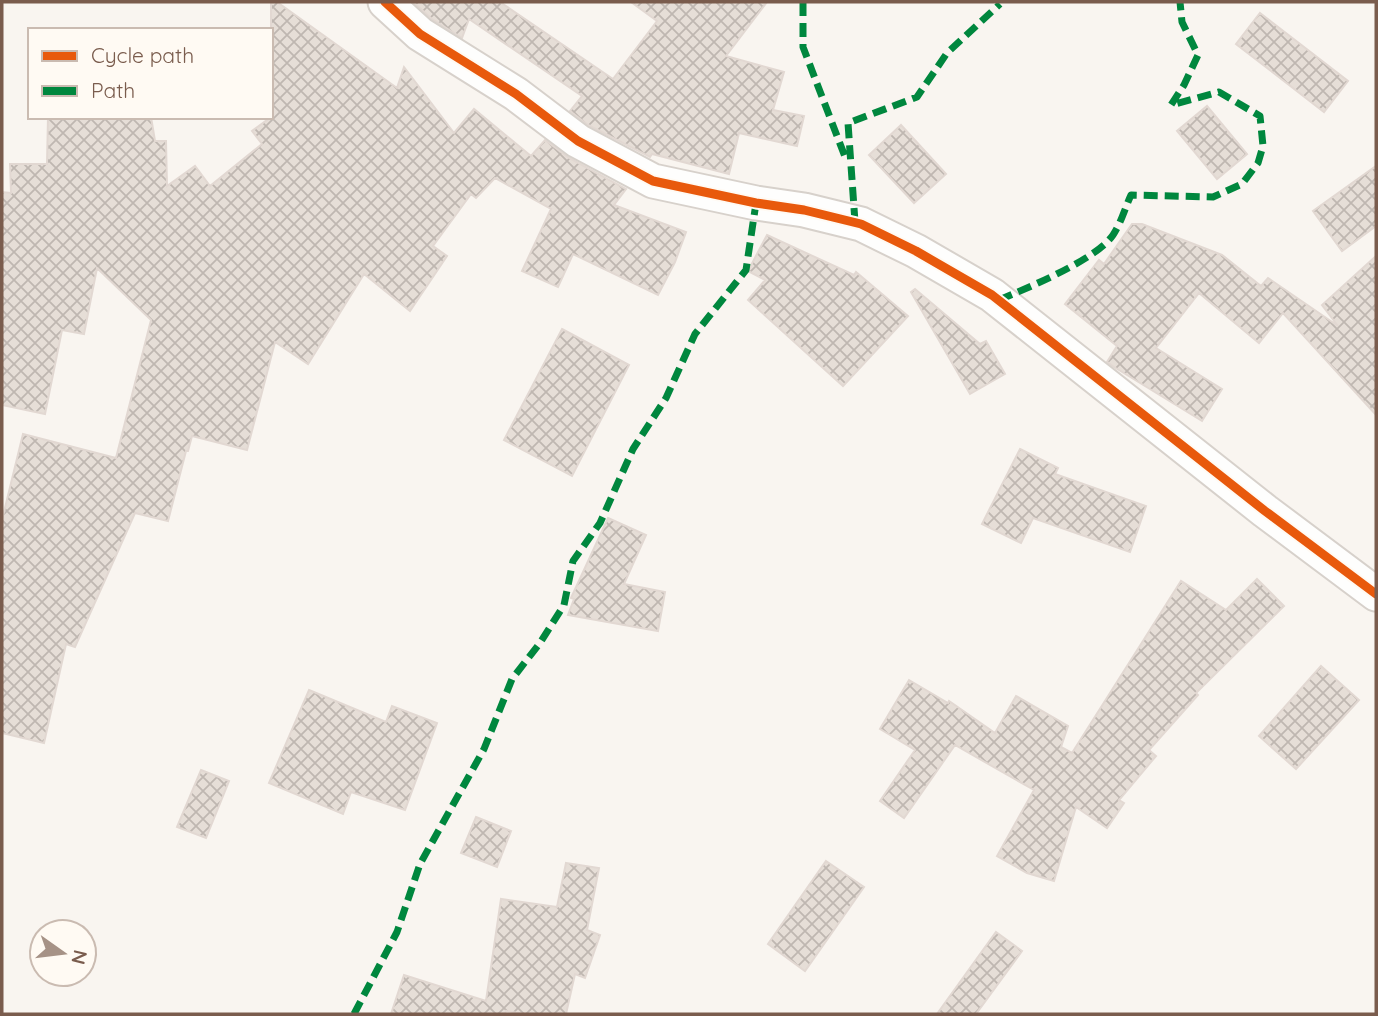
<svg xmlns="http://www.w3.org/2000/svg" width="1378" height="1016" viewBox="0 0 1378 1016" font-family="Quicksand,sans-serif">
  <defs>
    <pattern id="building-cross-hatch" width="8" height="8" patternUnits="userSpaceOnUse" patternTransform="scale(1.75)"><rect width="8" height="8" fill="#e6ded7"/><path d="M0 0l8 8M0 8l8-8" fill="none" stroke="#bfb7b1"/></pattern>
  </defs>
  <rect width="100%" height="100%" fill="#f9f5f0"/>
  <path fill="url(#building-cross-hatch)" stroke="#e2d8d2" stroke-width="2" d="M271 2H277L397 88 404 67 454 133 474 109 531 156 545 140 569 158 626 189 614 205 686 232 675 262 658 295 573 254 558 287 522 271 551 209 495 178 476 198 471 194 433 246 447 256 410 311 364 274 308 364 275 342 247 450 192 436 188 451H186L168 521 135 513 75 647 66 644 44 743 2 733V520L23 434 116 458 151 320 97 268 84 334 62 330 45 414 2 405V192L11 193 10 164H47L48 117H151L155 141H166L167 186 195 166 210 186 262 144 252 131 271 117Z
    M413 2H500L613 79 657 21 631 2H767L726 56 784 72 773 110 804 116 797 146 739 133 729 174 652 154 650 157 588 125 570 111 582 96 469 19 462 38 432 19Z
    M1260 13 1348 81 1324 112 1236 44Z
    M1207 106 1247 154 1217 179 1177 131Z
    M901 125 946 174 914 203 869 155Z
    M1376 166V226L1342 251 1313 211Z
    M1132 224H1142L1222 255 1261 286 1268 278 1338 326 1322 305 1376 256V415L1283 313 1259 343 1199 293 1156 348 1222 389 1202 421 1114 367 1107 362 1117 346 1065 304 1099 260 1104 264Z
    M767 235 854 275 856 272 908 316 843 386 748 300 765 280 748 271Z
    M915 289 980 344 986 341 1005 374 970 394 911 292Z
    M562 329 629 365 572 476 504 440Z
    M1020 449 1058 468 1055 474 1146 506 1130 552 1033 518 1021 543 982 524Z
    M608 518 646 535 624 584 665 592 658 631 568 615 574 599 571 598Z
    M1257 579 1284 606 1196 693 1198 695 1149 750 1156 756 1119 800 1124 803 1107 828 1076 807 1054 881 1027 873 997 856 1034 790 955 745 904 818 880 801 915 750 880 729 909 680 948 703 949 701 995 733 1016 696 1068 726 1061 747 1072 753 1181 581 1226 610Z
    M1321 666 1359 700 1296 769 1259 736Z
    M309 690 386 722 392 706 437 723 405 810 351 792 343 814 269 783Z
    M201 770 229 781 206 838 177 827Z
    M476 817 511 831 497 867 461 853Z
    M826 861 864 887 805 971 768 944Z
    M566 863 599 868 587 930 600 935 585 978 575 974 566 1014H523L506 1011 505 1014H391L404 975 486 1001 501 899 557 907Z
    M996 932 1022 951 976 1014H937Z"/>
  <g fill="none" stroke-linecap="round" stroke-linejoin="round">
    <g stroke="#d7d1cb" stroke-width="37">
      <path id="street" d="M385 2 420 34 516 94 578 141 653 181 756 203 804 210 861 224 916 251 992 295 1265 511 1376 594"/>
    </g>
    <use href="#street" stroke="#fefefd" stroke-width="33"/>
    <path stroke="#00873e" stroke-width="7" stroke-dasharray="14 7" stroke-linecap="butt" d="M803 2V47L847 162
      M855 222 848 123 917 97 947 53 1000 4
      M999 300C1027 288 1096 260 1113 235 1121 223 1125 208 1131 195L1213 197 1242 184 1258 163 1263 146 1260 116 1219 92 1171 105 1184 85 1198 55 1182 22 1180 2
      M354 1014 397 932 420 864 484 749 512 679 540 643 564 605 573 561 600 523 633 449 666 398 695 334 746 270 756 203"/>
    <g stroke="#fffaf3" stroke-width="13">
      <path id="cycleway" d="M385 2 420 34 516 94 578 141 653 181 756 203 804 210 861 224 916 251 992 295 1265 511 1376 594"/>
    </g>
    <use href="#cycleway" stroke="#e8590c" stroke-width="9"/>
  </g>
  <rect width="1378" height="1016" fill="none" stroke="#7a5c4d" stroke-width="7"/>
  <rect x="28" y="28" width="245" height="91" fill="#fffaf3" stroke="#cabbb1" stroke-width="2"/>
  <rect x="42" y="51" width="35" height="10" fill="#e8590c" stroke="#cabbb1" stroke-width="2"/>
  <text x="91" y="63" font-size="21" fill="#7a5c4d">Cycle path</text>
  <rect x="42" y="86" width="35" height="10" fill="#00873e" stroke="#cabbb1" stroke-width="2"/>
  <text x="91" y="98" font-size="21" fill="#7a5c4d">Path</text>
  <g transform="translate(63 953) rotate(104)"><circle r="33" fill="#fffaf3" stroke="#cabbb1" stroke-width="2"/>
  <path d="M0-5L12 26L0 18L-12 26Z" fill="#a69286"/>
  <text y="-10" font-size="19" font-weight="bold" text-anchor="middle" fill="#7a5c4d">N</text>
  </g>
</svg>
